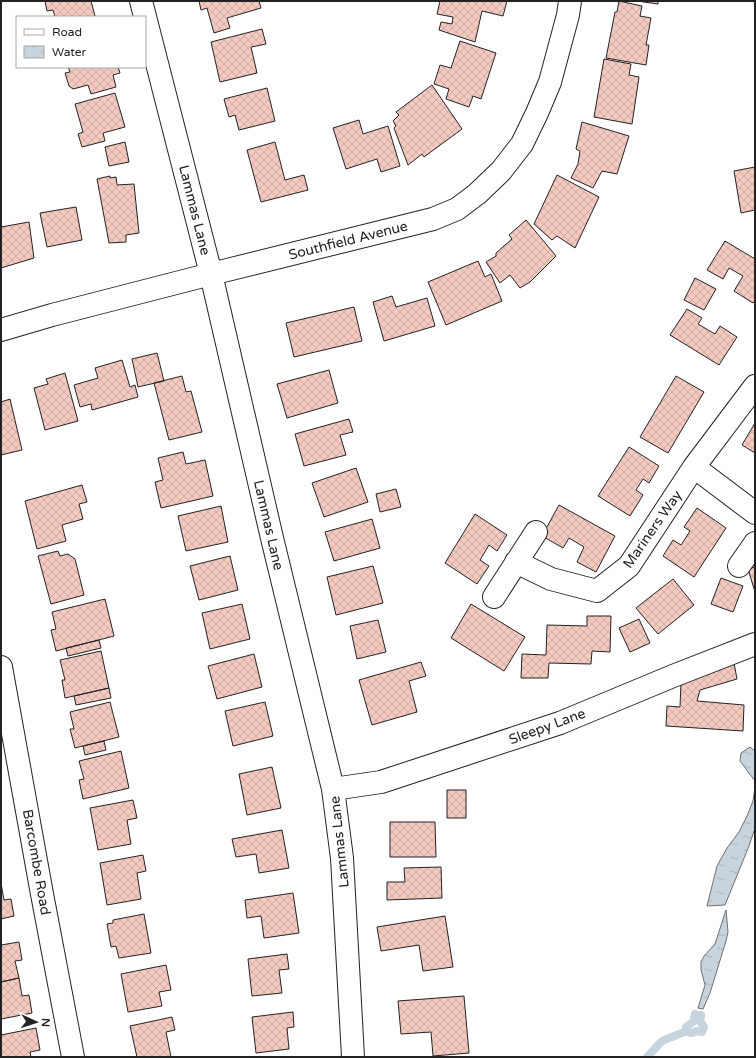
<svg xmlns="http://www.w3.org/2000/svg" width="756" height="1058" viewBox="0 0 756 1058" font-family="'Varela Round',sans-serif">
  <defs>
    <pattern id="water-ripples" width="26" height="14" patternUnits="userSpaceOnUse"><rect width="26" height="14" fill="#c7d3dd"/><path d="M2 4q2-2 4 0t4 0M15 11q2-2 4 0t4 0" fill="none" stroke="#abb5bd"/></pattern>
    <pattern id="building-cross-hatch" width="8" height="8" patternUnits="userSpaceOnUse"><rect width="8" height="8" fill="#f3c9c0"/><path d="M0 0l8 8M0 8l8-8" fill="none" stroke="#d0aca5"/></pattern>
  </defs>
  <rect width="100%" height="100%" fill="#fff"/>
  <path fill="url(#water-ripples)" stroke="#6f6f6f" d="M750 747 755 751V781L740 761 741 753Z
    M755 787V828L749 846 725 905 707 906 717 866 727 848 739 832 747 816 753 801Z
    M726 910 728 932 726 941 710 993 703 1009 698 1008 705 985 701 970V962L704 956 715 944Z"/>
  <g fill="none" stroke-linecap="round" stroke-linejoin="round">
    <path stroke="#c7d3dd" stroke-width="8" d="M695 1014 693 1022 686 1027 688 1032 692 1033 697 1031 702 1032 704 1027 703 1025 700 1022 701 1015
      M647 1057 662 1041 684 1032 687 1030"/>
  </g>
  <path fill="url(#building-cross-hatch)" stroke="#222" d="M45 1H91L95 16 90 17H55L53 10 47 11Z
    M199 1H259L261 8 227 18 230 28 214 33 207 8 201 10Z
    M440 1H507L503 16 482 11 475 42 439 30 441 22 452 24 453 17 437 14Z
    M619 1 642 6 640 16 651 18 646 45H649L646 65 606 58 615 12H617Z
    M637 1H658V4Z
    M262 29 266 44 251 47 257 73 220 82 211 42Z
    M460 41 496 53 481 99 473 96 469 107 446 99 449 89 434 84 440 65 451 68Z
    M604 59 631 64 629 75 639 77 632 124 594 117Z
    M68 67H118L120 73 113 75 116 87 91 94 88 85 73 89 69 86 65 73 70 72Z
    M432 85 462 129 424 157 422 154 408 165 394 128 396 126 393 121 399 115 396 112Z
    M267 88 275 121 239 130 235 115 229 117 224 99Z
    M115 93 125 127 103 133 105 141 82 147 78 134 83 132 75 104Z
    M359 120 363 134 388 126 400 166 381 172 377 159 346 169 333 128Z
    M582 122 629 136 617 174 602 171 593 188 571 178 578 164 580 151 576 149Z
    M125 142 129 162 109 166 105 147Z
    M275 142 285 180 304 175 308 190 261 202 247 150Z
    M755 167V210L741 213 734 171Z
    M557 175 599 197 575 248 557 236 552 240 534 224Z
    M110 176V178L116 177 117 185 134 184 139 233 126 235V242L109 243 97 179Z
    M76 207 82 240 47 247 40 213Z
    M526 220 556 256 530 282 520 288 510 275 500 283 486 262 496 256V253L512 239 509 235Z
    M29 222 34 258 1 268V227Z
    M725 241 755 259V300L753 303 734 291 743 276 729 268 723 279 707 270Z
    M478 261 485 277 491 274 502 301 446 325 428 282Z
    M695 278 716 289 704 310 684 300Z
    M392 296 396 307 427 298 435 326 384 341 373 302Z
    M354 307 362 341 294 357 286 323Z
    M687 309 702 318 698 324 715 334 720 326 737 337 719 365 670 335Z
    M157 353 164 381 138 387 132 359Z
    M122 360 130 387 135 385 138 397 92 410 91 404 80 407 74 385 98 378 95 368Z
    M329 370 338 403 287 418 277 384Z
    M65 373 78 421 45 430 34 388 48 384 46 379Z
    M182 376 186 392 191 391 202 432 169 440 154 383Z
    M676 376 704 392 668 453 640 437Z
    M10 399 22 450 1 455V402Z
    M349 419 353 432 340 435 346 455 304 466 295 434Z
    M755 423V453L742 445Z
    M629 447 659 466 649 483 643 479 636 490 643 495 630 516 598 496Z
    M183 452 186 464 205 460 213 496 161 508 155 482 163 480 158 458Z
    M356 468 368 502 324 517 312 483Z
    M82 485 87 502 79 504 83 519 62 525 66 541 37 549 25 501Z
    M396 489 401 507 380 512 376 494Z
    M559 505 615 536 596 572 577 562 584 547 569 538 563 548 542 536Z
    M221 506 228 542 186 551 178 516Z
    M697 508 726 528 694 577 663 556 673 540 681 545 690 531 684 527Z
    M475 514 507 535 497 551 489 545 480 560 489 566 477 584 445 563Z
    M372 519 380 548 334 561 325 532Z
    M58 551 60 556 68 554 75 559 84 595 51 604 38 556Z
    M230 556 238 590 199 600 190 566Z
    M373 566 383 603 336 615 327 577Z
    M755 567V592L748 569Z
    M721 578 743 586 733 612 711 604Z
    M673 579 694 605 658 634 636 608Z
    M105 599 114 636 56 651 51 630 56 629 52 612Z
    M242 604 250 639 210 649 202 613Z
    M471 604 525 637 504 671 451 638Z
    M587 616H611L610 652 592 651 591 664 549 663 548 678H521L522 654 546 655 547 625 587 626Z
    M639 619 650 643 630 652 619 628Z
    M378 620 386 652 357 659 350 626Z
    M99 640 101 648 68 656 66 648Z
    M101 651 109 688 65 698 62 680H65L60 660Z
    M254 654 262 687 217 699 208 666Z
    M421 662 426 676 409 681 417 712 372 725 359 680Z
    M734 663 737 679 700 690 697 701 744 705 743 731 666 726 667 706 680 707 681 682Z
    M109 688 111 698 76 705 74 696Z
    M110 702 119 737 75 748 70 729H74L70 712Z
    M265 702 273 736 233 746 225 711Z
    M104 741 106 750 85 755 83 746Z
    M121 751 129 788 83 799 79 780 84 779 79 761Z
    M272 767 281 808 247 815 239 774Z
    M447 790H466V818H447Z
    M133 800 137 818 127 820 131 844 98 850 90 808Z
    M390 822H435L436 857H390Z
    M282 830 289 868 259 873 256 854 236 857 232 839Z
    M143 855 146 871 137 873 141 899 107 905 100 863Z
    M441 867 442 898 387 900V882H405L404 868Z
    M1 883 4 900 11 899 14 916 1 919Z
    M293 893 299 933 264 938 261 916 247 918 245 900Z
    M144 914 151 953 119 958 116 946 111 947 107 924 113 923V920Z
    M445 916 453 967 423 971 419 945 381 951 377 927Z
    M19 942 22 960 15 961 19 978 1 982V945Z
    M287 954 289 969 279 970 282 993 252 996 248 959Z
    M166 965 171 990 159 992 162 1006 128 1012 121 974Z
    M19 978 22 996 29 995 32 1013 1 1019V982Z
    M464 996 469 1053 433 1056 431 1032 401 1034 398 1001Z
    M293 1012 294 1027 287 1028 289 1049 256 1053 252 1017Z
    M172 1017 175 1030 166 1032 171 1057H137L130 1026Z
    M36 1028 40 1050 30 1052 31 1057H1V1035Z"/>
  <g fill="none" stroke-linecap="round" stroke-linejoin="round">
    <g stroke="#222" stroke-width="24">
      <path id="minor" d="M211 274 272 538 333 789 342 858 353 1057
        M694 467 755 513
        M516 562 551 579 597 591 629 566 694 467 755 386
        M739 566 755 543
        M494 597 536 532
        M1 667 42 894 73 1057
        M333 789 381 782 560 723 673 676 755 644"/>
    </g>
    <g stroke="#222" stroke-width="24">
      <path id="tertiary" d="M141 1 211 274
        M1 330 52 315 211 274 433 219 457 209 477 194 501 171 522 144 537 113 550 82 568 15 570 1"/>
    </g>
    <use href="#minor" stroke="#fff" stroke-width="22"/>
    <use href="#tertiary" stroke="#fff" stroke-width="22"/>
  </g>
  <g text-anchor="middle" stroke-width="3" stroke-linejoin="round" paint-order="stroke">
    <g font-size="14" fill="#222" stroke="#fff">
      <text transform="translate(195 210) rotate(76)" y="5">Lammas Lane</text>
      <text transform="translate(348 240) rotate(-14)" y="5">Southfield Avenue</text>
      <text transform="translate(269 525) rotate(77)" y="5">Lammas Lane</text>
      <text transform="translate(652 529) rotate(-55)" y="5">Mariners Way</text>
      <text transform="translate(547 726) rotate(-20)" y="5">Sleepy Lane</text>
      <text transform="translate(339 842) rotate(-96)" y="5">Lammas Lane</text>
      <text transform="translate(37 862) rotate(80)" y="5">Barcombe Road</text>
    </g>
  </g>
  <rect width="756" height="1058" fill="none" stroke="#222222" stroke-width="4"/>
  <rect x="16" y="16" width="130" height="52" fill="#ffffff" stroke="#a7a7a7"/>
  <rect x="24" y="29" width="20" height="6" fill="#ffffff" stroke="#a7a7a7"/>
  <text x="52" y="36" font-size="12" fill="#222222">Road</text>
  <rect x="24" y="46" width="20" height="12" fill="url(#water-ripples)" stroke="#a7a7a7"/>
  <text x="52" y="56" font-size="12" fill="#222222">Water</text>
  <g transform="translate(36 1022) rotate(93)" stroke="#ffffff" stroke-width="3" paint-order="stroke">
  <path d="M0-3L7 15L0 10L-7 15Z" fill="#222222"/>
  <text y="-6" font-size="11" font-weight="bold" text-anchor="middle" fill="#222222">N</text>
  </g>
</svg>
